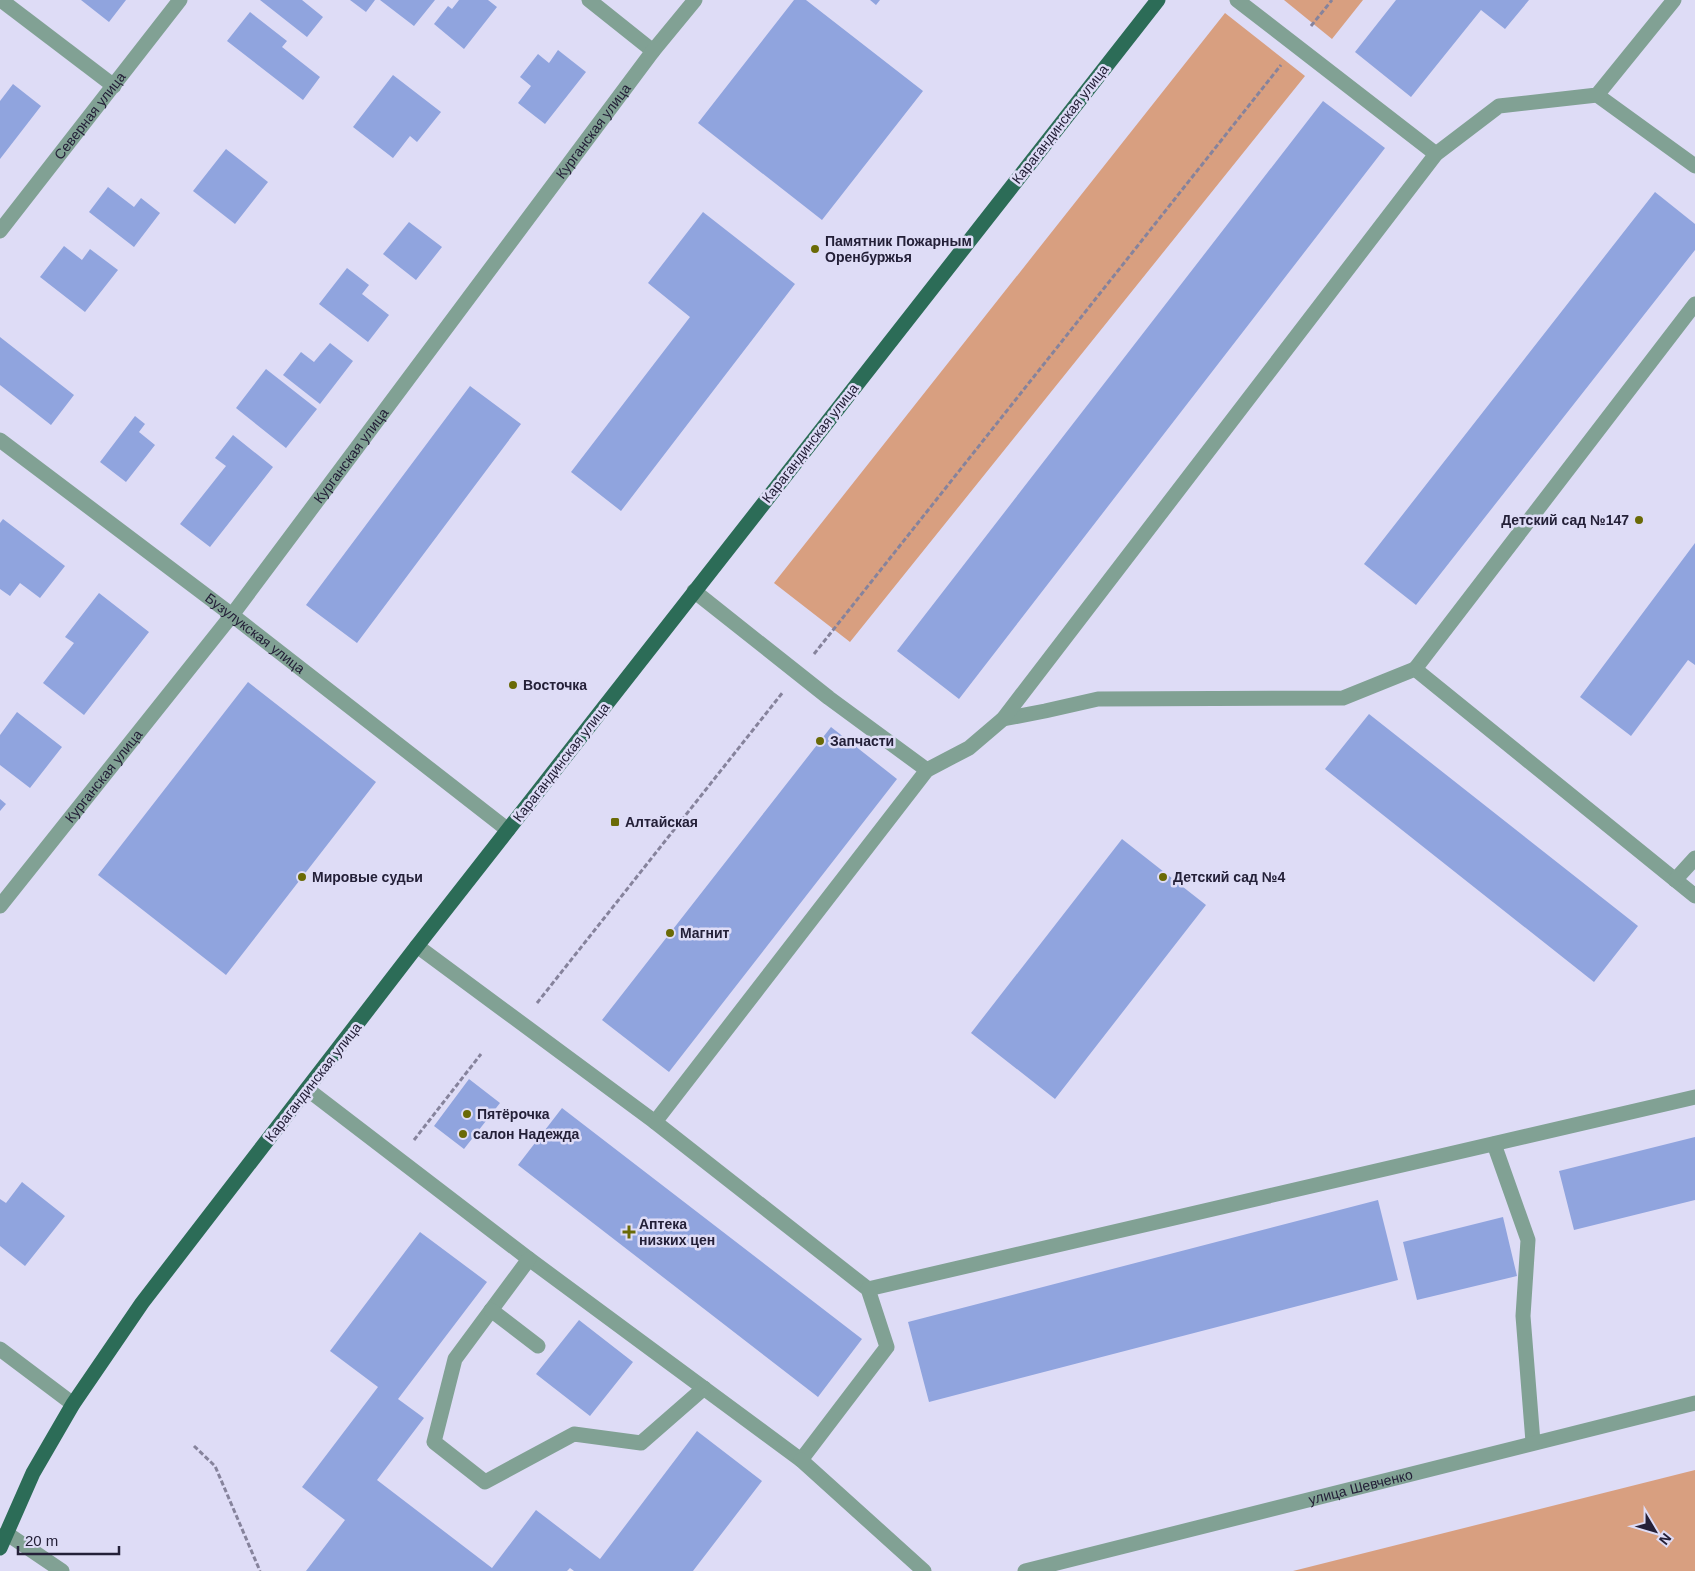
<svg xmlns="http://www.w3.org/2000/svg" width="1695" height="1571" viewBox="0 0 1695 1571" font-family="Arial,sans-serif">
  <rect width="100%" height="100%" fill="#dedcf6"/>
  <path fill="#d89f80" d="M1284 0H1363L1332 39Z
    M1225 13 1305 76 850 642 774 583Z
    M1695 1470V1571H1293Z"/>
  <path fill="#90a4de" d="M81 0H126L109 22Z
    M260 0H302L323 17 307 37Z
    M350 0H375L366 12Z
    M380 0H435L414 26Z
    M459 0H488L497 7 464 49 434 24 448 6 452 9Z
    M794 0H806L923 91 822 220 698 123Z
    M870 0H880L876 5Z
    M1396 0H1529L1505 29 1481 10 1411 97 1355 52Z
    M250 12 287 41 282 47 320 77 303 100 227 41Z
    M558 50 586 72 545 124 518 103 531 86 520 77 538 54 549 63Z
    M393 75 441 112 417 142 410 136 393 158 353 127Z
    M13 84 41 106 0 159V101Z
    M1323 101 1385 148 959 699 897 651Z
    M226 149 268 182 235 224 193 191Z
    M108 187 134 207 141 198 160 213 134 247 89 212Z
    M1655 192 1695 224V250L1416 605 1364 564Z
    M703 212 795 284 621 511 571 472 690 317 648 283Z
    M409 222 442 247 416 280 383 254Z
    M64 246 82 260 90 249 118 270 85 312 40 277Z
    M347 268 369 285 362 294 389 315 368 342 319 304Z
    M0 337 74 395 51 425 0 385Z
    M330 343 353 361 320 404 283 375 301 352 314 362Z
    M266 369 317 409 286 448 236 408Z
    M470 386 521 424 357 643 306 605Z
    M135 416 145 424 139 432 155 445 126 482 100 462Z
    M233 435 273 467 210 547 180 524 226 466 215 458Z
    M3 519 65 566 40 598 20 583 10 596 0 589V523Z
    M1695 543V665L1688 660 1631 736 1580 697Z
    M99 593 149 632 84 715 43 683 74 643 65 637Z
    M248 682 376 782 226 975 98 875Z
    M17 712 62 747 30 788 0 765V735Z
    M1369 714 1638 926 1594 982 1325 769Z
    M831 727 897 779 669 1072 602 1020Z
    M0 799 6 804 0 811Z
    M1122 839 1206 905 1055 1099 971 1033Z
    M469 1079 500 1103 464 1149 434 1126Z
    M562 1108 862 1339 818 1397 518 1165Z
    M1695 1137V1200L1574 1230 1559 1171Z
    M22 1182 65 1216 25 1266 0 1246V1199L6 1203Z
    M1378 1200 1398 1280 929 1402 908 1322Z
    M1503 1217 1517 1276 1417 1300 1403 1242Z
    M420 1232 487 1282 398 1399 424 1418 377 1480 492 1568 536 1510 600 1559 697 1431 762 1481 693 1571H574L570 1568 567 1571H306L345 1520 302 1487 378 1387 330 1351Z
    M579 1320 633 1362 590 1416 536 1374Z"/>
  <g fill="none" stroke-linecap="round" stroke-linejoin="round">
    <path stroke="#86839c" stroke-width="3" stroke-dasharray="5 2.5" stroke-linecap="butt" d="M1311 26 1332 0
      M814 654 1281 65
      M537 1003 783 692
      M414 1140 481 1054
      M194 1446 215 1466 260 1571"/>
    <g stroke="#81a194" stroke-width="15">
      <path d="M1 0 114 86"/>
      <path d="M589 0 653 51"/>
      <path d="M1237 0 1436 154"/>
      <path d="M1597 95 1695 166"/>
      <path id="s1" d="M0 231 180 0"/>
      <path id="s2" d="M0 440 232 615 508 830"/>
      <path d="M694 591 829 698 927 770"/>
      <path d="M1415 669 1695 304"/>
      <path d="M1003 719 1045 711 1098 699 1343 698 1415 669 1695 896"/>
      <path d="M1675 880 1695 858"/>
      <path id="s3" d="M0 906 232 615 653 51 695 0"/>
      <path d="M417 946 655 1122 927 770 969 748 1003 719 1436 154 1499 106 1597 95 1674 0"/>
      <path d="M307 1089 529 1259 801 1460 887 1347 868 1289 655 1122"/>
      <path d="M1494 1144 1528 1240 1523 1316 1533 1442"/>
      <path d="M529 1259 455 1359 434 1442 485 1482 574 1434 641 1443 704 1388"/>
      <path d="M868 1289 1695 1097"/>
      <path d="M491 1310 538 1346"/>
      <path d="M0 1349 73 1404"/>
      <path d="M801 1460 924 1571"/>
      <path d="M6 1533 62 1571"/>
      <path id="s4" d="M1025 1571 1695 1403"/>
    </g>
    <path stroke="#2c6c57" stroke-width="15" d="M0 1548 33 1473 73 1404 142 1303 417 946 1158 0"/>
  </g>
  <g fill="#6a6a06" stroke="#dedcf6" stroke-width="2">
    <circle cx="815" cy="249" r="5"/>
    <circle cx="1639" cy="520" r="5"/>
    <circle cx="513" cy="685" r="5"/>
    <circle cx="820" cy="741" r="5"/>
    <rect x="610" y="817" width="10" height="10" rx="2.5"/>
    <circle cx="302" cy="877" r="5"/>
    <circle cx="1163" cy="877" r="5"/>
    <circle cx="670" cy="933" r="5"/>
    <circle cx="467" cy="1114" r="5"/>
    <circle cx="463" cy="1134" r="5"/>
    <path d="M626.5 1224.5h5v5h5v5h-5v5h-5v-5h-5v-5h5z"/>
  </g>
  <g text-anchor="middle" stroke-width="5" stroke-linejoin="round" paint-order="stroke">
    <g font-size="14" fill="#242038" stroke="#dedcf6">
      <text dy="5" stroke="none"><textPath href="#s1" startOffset="146">Северная улица</textPath></text>
      <text transform="translate(1060 124) rotate(-52)" y="5">Карагандинская улица</text>
      <text dy="5" stroke="none"><textPath href="#s3" startOffset="976">Курганская улица</textPath></text>
      <text transform="translate(810 443) rotate(-52)" y="5">Карагандинская улица</text>
      <text dy="5" stroke="none"><textPath href="#s3" startOffset="571">Курганская улица</textPath></text>
      <text dy="5" stroke="none"><textPath href="#s2" startOffset="320">Бузулукская улица</textPath></text>
      <text transform="translate(561 762) rotate(-52)" y="5">Карагандинская улица</text>
      <text dy="5" stroke="none"><textPath href="#s3" startOffset="166">Курганская улица</textPath></text>
      <text transform="translate(313 1082) rotate(-52)" y="5">Карагандинская улица</text>
      <text dy="5" stroke="none"><textPath href="#s4" startOffset="346">улица Шевченко</textPath></text>
    </g>
    <g font-size="14" font-weight="bold" fill="#242038" stroke="#dedcf6" text-anchor="start">
      <text x="825" y="246">Памятник Пожарным<tspan x="825" dy="16">Оренбуржья</tspan></text>
      <text x="1629" y="525" text-anchor="end">Детский сад №147</text>
      <text x="523" y="690">Восточка</text>
      <text x="830" y="746">Запчасти</text>
      <text x="625" y="827">Алтайская</text>
      <text x="312" y="882">Мировые судьи</text>
      <text x="1173" y="882">Детский сад №4</text>
      <text x="680" y="938">Магнит</text>
      <text x="477" y="1119">Пятёрочка</text>
      <text x="473" y="1139">салон Надежда</text>
      <text x="639" y="1229">Аптека<tspan x="639" dy="16">низких цен</tspan></text>
    </g>
  </g>
  <g transform="translate(1655 1531) rotate(128)" stroke="#dedcf6" stroke-width="4" paint-order="stroke">
  <path d="M0-4L9 19L0 12L-9 19Z" fill="#242038"/>
  <text y="-8" font-size="14" font-weight="bold" text-anchor="middle" fill="#242038">N</text>
  </g>
  <path d="M18 1546v8h101v-8" fill="none" stroke="#242038" stroke-width="2.5"/>
  <text x="25" y="1546" font-size="15" fill="#242038" stroke="#dedcf6" stroke-width="4" paint-order="stroke">20 m</text>
</svg>
